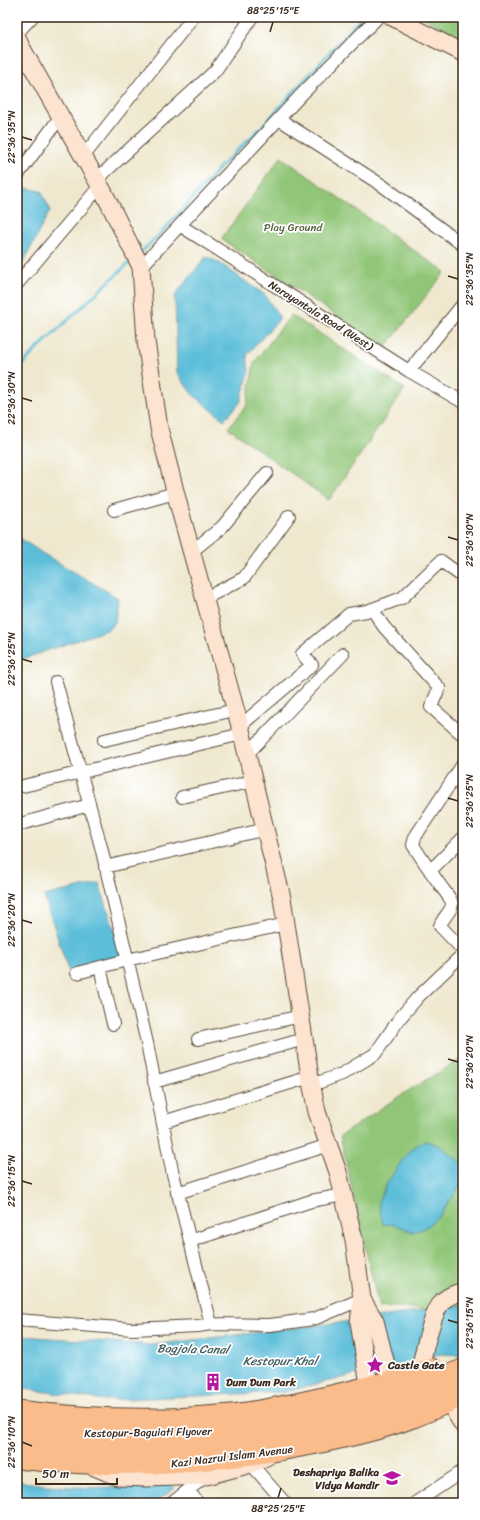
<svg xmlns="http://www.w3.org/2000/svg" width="480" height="1520" viewBox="0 0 480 1520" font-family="Sriracha,sans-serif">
  <rect width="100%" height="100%" fill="#fff"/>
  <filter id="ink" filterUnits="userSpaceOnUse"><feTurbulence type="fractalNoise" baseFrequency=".025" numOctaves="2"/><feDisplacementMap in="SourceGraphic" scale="8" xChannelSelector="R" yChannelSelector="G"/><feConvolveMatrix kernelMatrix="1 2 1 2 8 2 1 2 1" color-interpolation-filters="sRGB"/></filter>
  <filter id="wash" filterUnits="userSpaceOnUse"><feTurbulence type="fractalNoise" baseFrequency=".012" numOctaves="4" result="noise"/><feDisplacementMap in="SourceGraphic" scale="16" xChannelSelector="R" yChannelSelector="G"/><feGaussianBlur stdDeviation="0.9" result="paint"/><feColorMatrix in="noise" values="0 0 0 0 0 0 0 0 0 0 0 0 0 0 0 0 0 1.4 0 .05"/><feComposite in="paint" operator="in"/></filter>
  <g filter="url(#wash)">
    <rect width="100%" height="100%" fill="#efe8cf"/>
    <path fill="#91c678" stroke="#66784b" d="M422 17H463V38Z
      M281 157 445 272 385 348 221 239Z
      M291 315 405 389 329 500 228 428 247 405 254 363Z
      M461 1059 463 1062V1314L401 1307 379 1308 340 1136 401 1095Z"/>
    <path fill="#5bbed9" stroke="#4b747c" d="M21 187 41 191 50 210 24 261 17 269V193Z
      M206 257 218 262 265 295 280 318 247 355 249 372 240 403 224 420 192 394 177 373 175 295Z
      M17 536 42 553 118 598 115 623 107 630 17 661Z
      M99 883 124 959 69 973 44 896Z
      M426 1141 438 1145 463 1164V1179L456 1192 440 1215 425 1228 413 1232 395 1225 383 1224 378 1202 387 1183 401 1162 414 1147Z
      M463 1305V1355L440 1354 284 1392 105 1400 17 1388V1334L21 1336 152 1345 352 1321Z
      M165 1479 175 1488 155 1503H17V1481C66 1489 117 1491 165 1479Z"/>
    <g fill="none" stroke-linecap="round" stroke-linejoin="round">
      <path stroke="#5bbed9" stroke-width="3" d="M140 253 165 229 222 165 260 129 362 17
        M17 370 38 348 131 261"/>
    </g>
  </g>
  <g filter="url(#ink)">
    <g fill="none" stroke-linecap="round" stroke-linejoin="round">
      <g stroke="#564639" stroke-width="14">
        <path id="street" d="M17 33 32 17
          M279 119 383 186 463 245
          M83 157 193 17
          M17 176 61 116
          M96 180 215 71 252 17
          M181 226 409 371 463 402
          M141 267 300 96 378 17
          M17 284 100 186
          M409 371 463 304
          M114 510 175 493
          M191 552 222 527 267 473
          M204 599 244 578 289 516
          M372 609 384 627 439 688 431 707 463 735
          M56 682 101 847 147 1043 172 1170 211 1324
          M240 726 312 665 302 654 349 614 367 611 402 598 441 561 463 577
          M104 740 235 710
          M247 754 343 654
          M463 764 415 837 413 845C424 862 434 877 446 893 448 896 452 900 452 904 452 911 442 918 440 926L463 950
          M23 786 242 734
          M182 797 254 781
          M17 825 89 805
          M105 867 266 829
          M430 871 463 838
          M100 967 113 1024
          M77 973 127 960 286 924
          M198 1039 301 1016
          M154 1082 304 1039
          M312 1085 342 1074 375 1054 400 1018 418 997 463 954
          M163 1122 310 1077
          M177 1193 329 1145
          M190 1241 311 1201 343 1195
          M17 1320 132 1329 198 1326 211 1324 270 1325 314 1319 362 1299
          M251 1464 285 1503
          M188 1490 198 1503
          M172 1503 206 1476
          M415 1503 463 1471"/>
      </g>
      <g stroke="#564639" stroke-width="19">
        <path id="secondary" d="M392 17 463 53
          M17 37 20 45 104 193 141 267 146 341 159 428 181 514 240 726 282 898 310 1077 317 1112 338 1172 354 1240 362 1299 359 1322 369 1385
          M362 1299 375 1321 390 1380
          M419 1372C424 1354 430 1318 441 1303 446 1297 455 1293 463 1292
          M449 1402 463 1425
          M90 1465 118 1477 147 1478 206 1476 251 1464 268 1456"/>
      </g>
      <g stroke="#564639" stroke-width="21">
        <path id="primary" d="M17 1410C88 1419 160 1421 231 1414 259 1411 287 1405 314 1399 354 1390 393 1381 431 1368
          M17 1427C58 1434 100 1435 141 1435 257 1433 355 1410 463 1369
          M17 1440C122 1456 230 1450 332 1425 350 1421 368 1417 385 1412 409 1404 433 1395 456 1386
          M17 1459C118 1470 218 1464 317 1444 350 1437 382 1430 413 1418 430 1412 447 1403 463 1396"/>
      </g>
      <use href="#street" stroke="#fff" stroke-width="12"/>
      <use href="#secondary" stroke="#fde4d1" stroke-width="17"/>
      <use href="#primary" stroke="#fabc8b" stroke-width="19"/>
    </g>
  </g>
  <path fill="none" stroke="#3b2a1e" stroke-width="1.5" d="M270 32 273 22M22 137 32 140M448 276 458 279M22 398 32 401M448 537 458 540M22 659 32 662M448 798 458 801M22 920 32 923M448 1059 458 1062M22 1181 32 1184M448 1320 458 1323M22 1442 32 1446M278 1498 281 1488"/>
  <defs>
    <g id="sight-bare" transform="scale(1.38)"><path d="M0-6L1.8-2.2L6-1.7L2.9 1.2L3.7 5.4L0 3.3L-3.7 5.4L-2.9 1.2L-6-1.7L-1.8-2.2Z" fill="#b5179e" stroke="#fff" stroke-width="2.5" paint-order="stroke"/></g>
    <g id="building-bare" transform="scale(1.38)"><path d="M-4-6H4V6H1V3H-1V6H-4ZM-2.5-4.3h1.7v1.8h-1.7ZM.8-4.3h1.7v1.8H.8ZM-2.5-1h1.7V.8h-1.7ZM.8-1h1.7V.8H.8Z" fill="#b5179e" stroke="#fff" stroke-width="2.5" paint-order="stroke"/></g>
    <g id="school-bare" transform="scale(1.38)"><path d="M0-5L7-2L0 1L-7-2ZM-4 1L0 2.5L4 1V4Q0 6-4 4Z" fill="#b5179e" stroke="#fff" stroke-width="2.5" paint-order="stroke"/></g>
  </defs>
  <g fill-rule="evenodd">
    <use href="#sight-bare" x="375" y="1365"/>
    <use href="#building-bare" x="213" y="1382"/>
    <use href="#school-bare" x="392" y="1478"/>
  </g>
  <g text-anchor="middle" stroke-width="3.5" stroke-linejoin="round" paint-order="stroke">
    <g font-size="11" fill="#59613e" stroke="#fff">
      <text x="293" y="231">Play Ground</text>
    </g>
    <g font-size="11" fill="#3b2a1e" stroke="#fff">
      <text transform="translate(321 315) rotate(32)" y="4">Narayantala Road (West)</text>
      <text transform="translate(148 1432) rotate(-1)" y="4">Kestopur-Baguiati Flyover</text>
      <text transform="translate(232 1456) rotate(-7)" y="4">Kazi Nazrul Islam Avenue</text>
    </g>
    <g font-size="11" font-weight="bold" fill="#3b2a1e" stroke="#fff" text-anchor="start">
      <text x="388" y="1369">Castle Gate</text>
      <text x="226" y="1386">Dum Dum Park</text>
      <text x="379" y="1476" text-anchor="end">Deshapriya Balika<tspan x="379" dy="13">Vidya Mandir</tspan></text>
    </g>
    <g font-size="12" font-style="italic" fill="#465e5f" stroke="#fff">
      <text transform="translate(193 1349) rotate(1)" y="4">Bagjola Canal</text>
      <text x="280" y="1365">Kestopur Khal</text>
    </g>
  </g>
  <rect width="480" height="1520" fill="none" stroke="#fff" stroke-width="44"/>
  <path d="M36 1478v6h81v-6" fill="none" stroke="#3b2a1e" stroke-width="2"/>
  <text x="42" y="1478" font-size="12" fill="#3b2a1e" stroke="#ffffff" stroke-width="3" paint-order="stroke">50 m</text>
  <rect x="22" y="22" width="436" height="1476" fill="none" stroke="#3b2a1e" stroke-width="1.5"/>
  <g font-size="10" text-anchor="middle" fill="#3b2a1e">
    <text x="273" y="14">88°25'15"E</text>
    <text transform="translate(11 137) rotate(-90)" y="4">22°36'35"N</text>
    <text transform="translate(469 279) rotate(-90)" y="4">22°36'35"N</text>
    <text transform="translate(11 398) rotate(-90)" y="4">22°36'30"N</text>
    <text transform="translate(469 540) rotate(-90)" y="4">22°36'30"N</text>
    <text transform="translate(11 659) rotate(-90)" y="4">22°36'25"N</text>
    <text transform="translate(469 801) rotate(-90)" y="4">22°36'25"N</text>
    <text transform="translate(11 920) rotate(-90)" y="4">22°36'20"N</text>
    <text transform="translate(469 1062) rotate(-90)" y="4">22°36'20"N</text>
    <text transform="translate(11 1181) rotate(-90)" y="4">22°36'15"N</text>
    <text transform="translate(469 1323) rotate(-90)" y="4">22°36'15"N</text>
    <text transform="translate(11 1442) rotate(-90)" y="4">22°36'10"N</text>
    <text x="278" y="1512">88°25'25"E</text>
  </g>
</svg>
